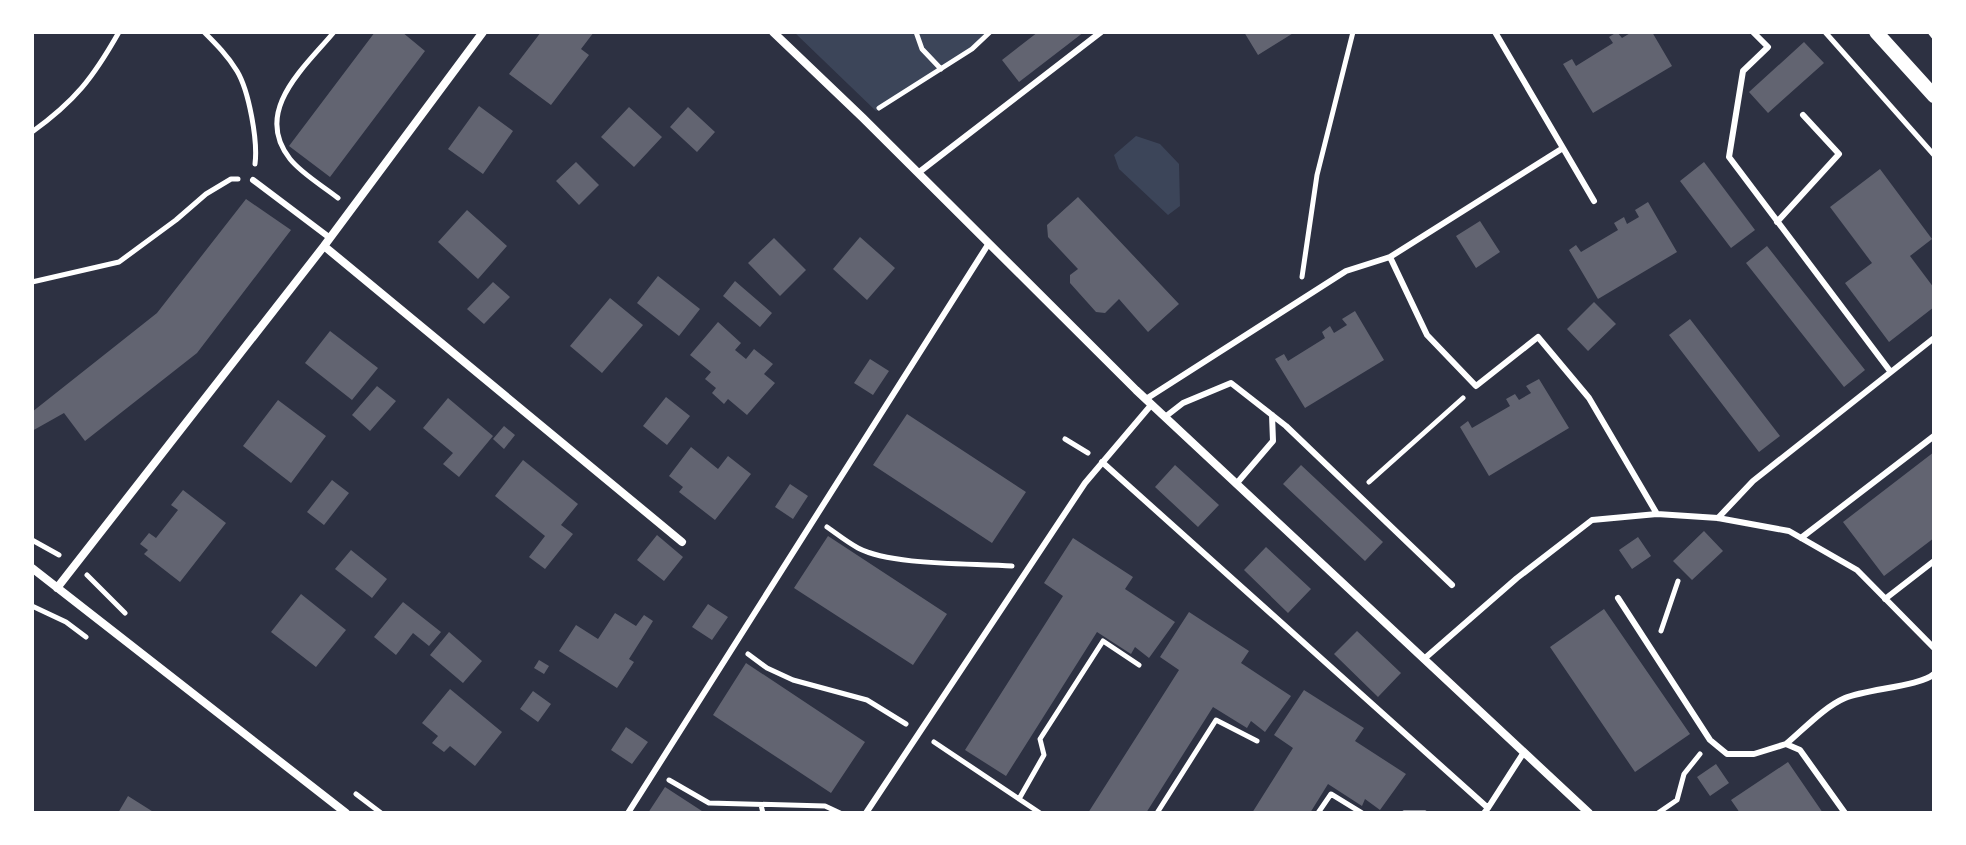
<svg xmlns="http://www.w3.org/2000/svg" width="1966" height="845" viewBox="0 0 1966 845" font-family="Figtree,sans-serif">
  <rect width="100%" height="100%" fill="#2d3142"/>
  <path fill="#3c4559" d="M794 32H990L972 49 876 111Z
    M1136 136 1160 144 1179 164 1180 206 1168 215 1119 169 1114 155Z"/>
  <path fill="#626471" d="M375 32H402L425 51 330 177 289 146Z
    M541 32H594L581 49 589 55 551 105 509 74Z
    M1038 32H1084L1019 82 1002 60Z
    M1244 32H1295L1258 55Z
    M1617 32 1622 38 1632 32H1652L1672 66 1593 113 1563 64 1572 59 1576 66 1613 43 1609 37Z
    M1804 42 1824 63 1768 113 1749 92Z
    M479 106 513 131 483 174 448 149Z
    M629 107 662 137 634 167 601 137Z
    M688 107 715 132 697 152 670 127Z
    M576 162 599 185 579 205 556 181Z
    M1704 162 1755 230 1731 248 1680 181Z
    M1880 169 1932 239 1910 256 1934 288V307L1889 342 1845 283 1872 263 1830 207Z
    M1078 197 1179 304 1148 332 1119 299 1105 313 1096 312 1070 283V275L1078 269 1048 237 1047 225Z
    M246 199 291 230 197 353 85 441 64 413 32 431V412L157 313Z
    M1648 202 1677 252 1598 299 1569 250 1576 245 1581 252 1618 230 1614 223 1624 217 1627 224 1639 217 1635 210Z
    M467 210 507 246 478 279 438 242Z
    M1480 221 1500 252 1476 268 1456 236Z
    M860 237 895 268 867 300 833 269Z
    M774 238 806 270 780 296 748 263Z
    M1767 246 1865 370 1844 387 1746 263Z
    M658 276 700 309 679 336 637 303Z
    M735 281 772 313 760 327 723 296Z
    M493 282 510 297 484 324 467 309Z
    M610 298 643 325 602 373 570 346Z
    M1594 302 1616 324 1588 351 1567 329Z
    M1355 311 1384 360 1305 408 1275 359 1284 354 1288 361 1325 338 1322 332 1330 326 1334 333 1347 325 1342 319Z
    M1690 319 1780 436 1759 452 1669 335Z
    M718 322 741 343 735 350 746 359 754 349 773 364 764 374 775 383 747 415 728 399 724 404 712 393 716 388 705 379 711 372 690 355Z
    M330 331 378 368 352 400 305 363Z
    M870 359 889 371 873 395 854 383Z
    M1539 379 1569 428 1489 476 1460 427 1468 421 1472 428 1510 406 1506 399 1515 394 1519 400 1531 393 1526 386Z
    M377 386 396 401 370 431 352 415Z
    M666 397 690 416 667 445 643 426Z
    M448 398 493 436 459 477 443 464 453 453 423 428Z
    M278 400 326 436 291 483 243 446Z
    M907 414 1026 492 992 543 873 465Z
    M504 426 515 435 504 449 493 439Z
    M691 447 718 469 728 456 751 474 715 520 679 492 683 487 669 476Z
    M1934 452V538L1884 576 1843 522Z
    M523 460 578 504 561 525 573 534 545 569 529 557 545 536 495 496Z
    M1175 465 1219 505 1198 527 1155 487Z
    M1301 465 1383 542 1365 561 1283 484Z
    M332 480 349 493 324 525 307 512Z
    M790 484 808 496 793 519 775 507Z
    M183 490 226 523 180 582 144 554 148 550 140 544 149 533 156 538 178 510 171 505Z
    M1704 531 1723 551 1692 580 1673 561Z
    M657 535 683 557 664 581 637 560Z
    M828 536 947 614 913 665 794 588Z
    M1638 537 1651 556 1632 569 1619 550Z
    M1073 538 1133 577 1125 589 1175 622 1149 658 1135 647 1131 654 1097 632 1006 776 965 750 1063 596 1044 583Z
    M1266 547 1311 589 1288 613 1244 570Z
    M351 550 387 579 372 598 335 569Z
    M301 594 346 630 316 667 271 632Z
    M403 602 441 632 429 646 413 633 396 655 374 637Z
    M708 604 728 617 712 640 692 627Z
    M1604 609 1690 734 1635 772 1550 647Z
    M1189 612 1249 651 1241 663 1291 696 1265 732 1251 721 1247 728 1213 707 1146 813H1088L1179 670 1160 657Z
    M615 613 636 626 644 615 653 621 629 659 634 662 617 688 559 651 576 625 598 639Z
    M1357 631 1401 673 1378 697 1334 654Z
    M449 632 482 661 463 683 430 655Z
    M539 660 549 666 544 674 534 668Z
    M746 663 865 742 831 793 713 715Z
    M450 689 502 732 475 766 450 746 444 752 432 743 438 736 422 723Z
    M1304 690 1364 728 1355 741 1406 774 1380 810 1365 799 1362 806 1328 784 1310 813H1252L1293 748 1274 735Z
    M533 691 551 704 538 722 520 709Z
    M626 727 648 742 632 764 611 750Z
    M1788 762 1823 813H1740L1731 800Z
    M1716 764 1729 783 1710 796 1697 777Z
    M665 787 705 813H648Z
    M128 796 155 813H118Z"/>
  <g fill="none" stroke-linecap="round" stroke-linejoin="round">
    <path stroke="#fff" stroke-width="5" d="M204 32C216 44 228 56 237 71 249 91 258 141 255 164
      M334 32C305 67 252 111 290 159 302 174 323 186 338 198
      M916 32 922 49 941 69
      M1825 32 1934 155
      M1930 32 1934 37
      M879 108 972 49 990 32
      M32 132C75 101 93 78 119 32
      M1302 277 1317 175 1353 32
      M32 282 119 262 176 220 206 194 231 179H238
      M1065 439 1088 453
      M1369 482 1463 398
      M827 527C837 534 847 542 858 548 892 566 972 563 1012 566
      M32 540 59 555
      M87 575 125 613
      M32 606 66 622 86 637
      M1661 631 1678 581
      M748 654 767 668 793 680 867 700 906 724
      M934 742 1040 813
      M669 780 709 803 825 806 840 813
      M356 794 381 813
      M1019 799 1044 755 1040 739 1103 641 1139 665
      M761 805 763 813
      M1157 813 1216 720 1257 741
      M1318 813 1331 794 1362 813
      M1404 813H1425
      M1658 813 1677 800 1684 774 1700 754"/>
    <path stroke="#fff" stroke-width="6" d="M1495 32 1563 148
      M1753 32 1768 47 1743 71 1729 157 1890 371
      M918 173 1101 32
      M253 180 330 238
      M1777 222 1839 154 1803 115
      M1390 257 1427 335 1476 386 1538 337 1589 398 1657 514
      M1146 399 1346 271 1390 257 1563 148 1594 201
      M1165 417 1183 403 1231 383 1286 426 1452 585
      M1102 462 1488 808 1484 813
      M1237 483 1273 441 1272 415
      M1718 518 1753 481 1934 338
      M1801 538 1934 436
      M1618 598 1710 740 1727 754H1754L1786 744 1800 750 1845 813
      M1885 599 1934 561
      M1424 659 1517 578 1592 520 1657 514 1718 518 1789 531 1857 570 1934 648
      M1786 744C1804 729 1824 707 1845 698 1867 689 1921 686 1934 674
      M1488 808 1524 752
      M628 813 989 243
      M866 813 1085 483 1152 404"/>
    <path stroke="#fff" stroke-width="8" d="M773 32 863 118 1136 390 1589 813
      M324 246 682 542
      M32 568 346 813
      M57 588 324 246 483 32"/>
    <path stroke="#fff" stroke-width="14" d="M1876 32 1934 96"/>
  </g>
  <rect width="1966" height="845" fill="none" stroke="#ffffff" stroke-width="68"/>
</svg>
